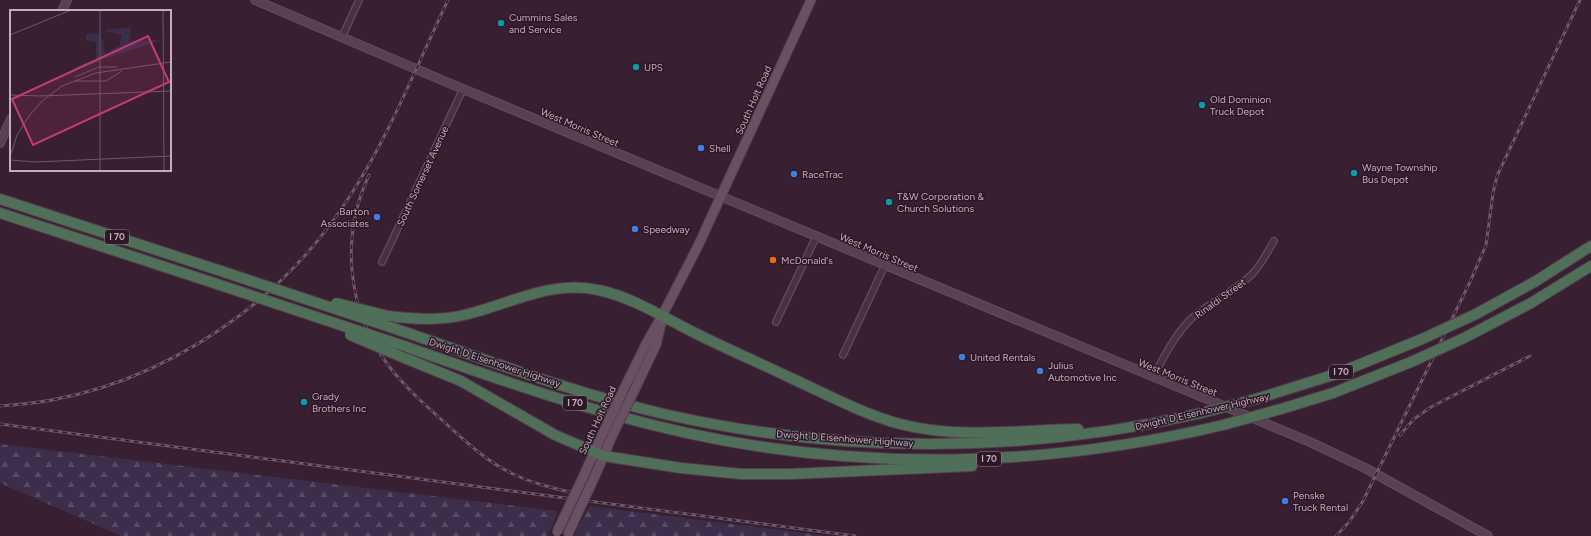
<svg xmlns="http://www.w3.org/2000/svg" width="1591" height="536" viewBox="0 0 1591 536" font-family="Figtree,sans-serif">
  <defs>
    <pattern id="forest-firs" width="22" height="20" patternUnits="userSpaceOnUse"><rect width="22" height="20" fill="#3c2e4a"/><path d="M5 1l3.5 6h-7zM16 11l3.5 6h-7z" fill="#574a62"/></pattern>
  </defs>
  <rect width="100%" height="100%" fill="#381f31"/>
  <path fill="url(#forest-firs)" d="M0 444 558 511 548 536H121L0 483Z
    M589 506 827 536H574Z"/>
  <g fill="none" stroke-linecap="round" stroke-linejoin="round">
    <g stroke="#634d5d" stroke-width="8">
      <path id="minor" d="M342 37 359 0
        M382 262 463 89
        M776 322 816 237
        M843 355 885 265
        M1153 377C1164 357 1175 334 1192 318 1211 301 1237 291 1254 272 1262 263 1268 251 1274 241"/>
    </g>
    <g stroke="#634d5d" stroke-width="10">
      <path id="secondary" d="M255 0 444 81 1310 442 1365 468 1488 536
        M62 11 67 0
        M0 143 11 119"/>
    </g>
    <g stroke="#523c4b" stroke-width="11">
      <path id="primary" d="M635 389 656 345 661 324
        M622 393 647 342 662 316 698 246 811 0
        M584 475 602 435
        M595 476 613 434"/>
    </g>
    <g stroke="#533d4d" stroke-width="12">
      <path id="motorway" d="M0 199 227 273
        M0 213 214 283
        M1476 314 1536 281 1591 246
        M388 316C413 319 439 321 464 315 508 305 551 279 598 290 633 297 666 319 697 334 729 350 762 364 793 379 828 395 863 414 900 424 957 439 1020 430 1078 429
        M393 328C482 358 572 393 664 414 839 454 1022 454 1197 414
        M1464 338 1531 303 1591 266
        M401 345C495 378 590 412 687 433 864 472 1047 467 1223 425
        M407 359 461 381 555 435 604 456 681 468 741 474H790L972 466
        M1256 399 1336 374 1422 339
        M1281 409 1333 393 1411 362"/>
    </g>
    <use href="#minor" stroke="#483242" stroke-width="5.5"/>
    <use href="#secondary" stroke="#5b4053" stroke-width="8"/>
    <use href="#primary" stroke="#695062" stroke-width="9"/>
    <use href="#motorway" stroke="#4f6f58" stroke-width="10"/>
    <g stroke="#72566a" stroke-width="3">
      <path id="rail" d="M369 175C340 237 347 310 388 365 404 386 424 404 443 421 465 441 487 462 513 474 536 485 562 490 586 496
        M0 406C140 399 273 315 348 199 389 137 416 67 448 0
        M0 424 855 536
        M1400 435 1414 419 1431 407 1530 356
        M1336 536 1349 522 1363 501 1470 282 1486 245 1493 193 1497 176 1580 0"/>
    </g>
    <use href="#rail" stroke="#2c1827" stroke-width="1.5" stroke-dasharray="4.5" stroke-linecap="butt"/>
    <g stroke="#523c4b" stroke-width="11" stroke-linecap="butt">
      <path id="primary-bridge" d="M613 434 635 389
        M602 435 622 393
        M557 532 584 475
        M568 534 595 476"/>
    </g>
    <g stroke="#533d4d" stroke-width="12" stroke-linecap="butt">
      <path id="motorway-bridge" d="M227 273 393 328
        M214 283 401 345
        M336 303 388 316
        M350 335 407 359
        M1422 339 1476 314
        M1411 362 1464 338
        M1197 414 1256 399
        M1223 425 1281 409"/>
    </g>
    <use href="#primary-bridge" stroke="#695062" stroke-width="9"/>
    <use href="#motorway-bridge" stroke="#4f6f58" stroke-width="10"/>
  </g>
  <g fill="#0f9aa8" stroke="#2c1827" stroke-width="1.5">
    <circle cx="501" cy="23" r="4"/>
    <circle cx="636" cy="67" r="4"/>
    <circle cx="1202" cy="105" r="4"/>
    <circle cx="1354" cy="173" r="4"/>
    <circle cx="889" cy="202" r="4"/>
    <circle cx="304" cy="402" r="4"/>
  </g>
  <g fill="#3f7fe0" stroke="#2c1827" stroke-width="1.5">
    <circle cx="701" cy="148" r="4"/>
    <circle cx="794" cy="174" r="4"/>
    <circle cx="377" cy="217" r="4"/>
    <circle cx="635" cy="229" r="4"/>
    <circle cx="962" cy="357" r="4"/>
    <circle cx="1040" cy="371" r="4"/>
    <circle cx="1285" cy="501" r="4"/>
  </g>
  <circle fill="#e8710a" stroke="#2c1827" stroke-width="1.5" cx="773" cy="260" r="4"/>
  <g text-anchor="middle" stroke-width="3" stroke-linejoin="round" paint-order="stroke">
    <g fill="#2c1827" stroke="#978091" stroke-width="1">
      <rect x="105" y="230" width="24" height="14" rx="3"/>
      <rect x="1329" y="365" width="24" height="14" rx="3"/>
      <rect x="563" y="396" width="24" height="14" rx="3"/>
      <rect x="977" y="452" width="24" height="14" rx="3"/>
    </g>
    <g font-size="9" font-weight="bold" fill="#c5acbe">
      <text x="117" y="240">I 70</text>
      <text x="1341" y="375">I 70</text>
      <text x="575" y="406">I 70</text>
      <text x="989" y="462">I 70</text>
    </g>
    <g font-size="10" fill="#c5acbe" stroke="#2c1827" text-anchor="start">
      <text x="509" y="21">Cummins Sales<tspan x="509" dy="12">and Service</tspan></text>
      <text x="644" y="71">UPS</text>
      <text x="1210" y="103">Old Dominion<tspan x="1210" dy="12">Truck Depot</tspan></text>
      <text x="709" y="152">Shell</text>
      <text x="1362" y="171">Wayne Township<tspan x="1362" dy="12">Bus Depot</tspan></text>
      <text x="802" y="178">RaceTrac</text>
      <text x="897" y="200">T&amp;W Corporation &amp;<tspan x="897" dy="12">Church Solutions</tspan></text>
      <text x="369" y="215" text-anchor="end">Barton<tspan x="369" dy="12">Associates</tspan></text>
      <text x="643" y="233">Speedway</text>
      <text x="781" y="264">McDonald's</text>
      <text x="970" y="361">United Rentals</text>
      <text x="1048" y="369">Julius<tspan x="1048" dy="12">Automotive Inc</tspan></text>
      <text x="312" y="400">Grady<tspan x="312" dy="12">Brothers Inc</tspan></text>
      <text x="1293" y="499">Penske<tspan x="1293" dy="12">Truck Rental</tspan></text>
    </g>
    <g font-size="10" fill="#c5acbe" stroke="#2c1827">
      <text transform="translate(753 100) rotate(-66)" y="4">South Holt Road</text>
      <text transform="translate(580 127) rotate(23)" y="4">West Morris Street</text>
      <text transform="translate(422 176) rotate(-65)" y="4">South Somerset Avenue</text>
      <text transform="translate(879 252) rotate(23)" y="4">West Morris Street</text>
      <text transform="translate(1220 298) rotate(-36)" y="4">Rinaldi Street</text>
      <text transform="translate(495 362) rotate(18)" y="4">Dwight D Eisenhower Highway</text>
      <text transform="translate(1178 377) rotate(22)" y="4">West Morris Street</text>
      <text transform="translate(1202 411) rotate(-13)" y="4">Dwight D Eisenhower Highway</text>
      <text transform="translate(597 420) rotate(-65)" y="4">South Holt Road</text>
      <text transform="translate(845 438) rotate(4)" y="4">Dwight D Eisenhower Highway</text>
    </g>
  </g>
  <g transform="translate(10 10)">
    <rect width="161" height="161" fill="#381f31"/>
    <path d="M121 18 120 30 109 36 112 25 97 22V19Z" fill="#3c2e4a"/>
    <path d="M89 23V52L67 59 66 57 86 49V32L76 30V24ZM91 29 93 30 95 44 116 31 152 30 91 50Z" fill="#3c2e4a"/>
    <path fill="none" stroke="#705769" stroke-width="1" d="M153 0 154 161M0 25 61 0M90 48V0M65 67 89 57H107M65 71H96L112 61M0 85 30 86 161 81M0 147 7 125 19 106 32 91 52 76 86 63 161 52M0 150 26 152 161 146M90 161V47"/>
    <path fill="#c33d74" fill-opacity="0.15" stroke="#c33d74" stroke-width="2" d="M138 26 159 72 23 135 2 89Z"/>
    <rect width="161" height="161" fill="none" stroke="#c5acbe" stroke-width="2"/>
  </g>
</svg>
